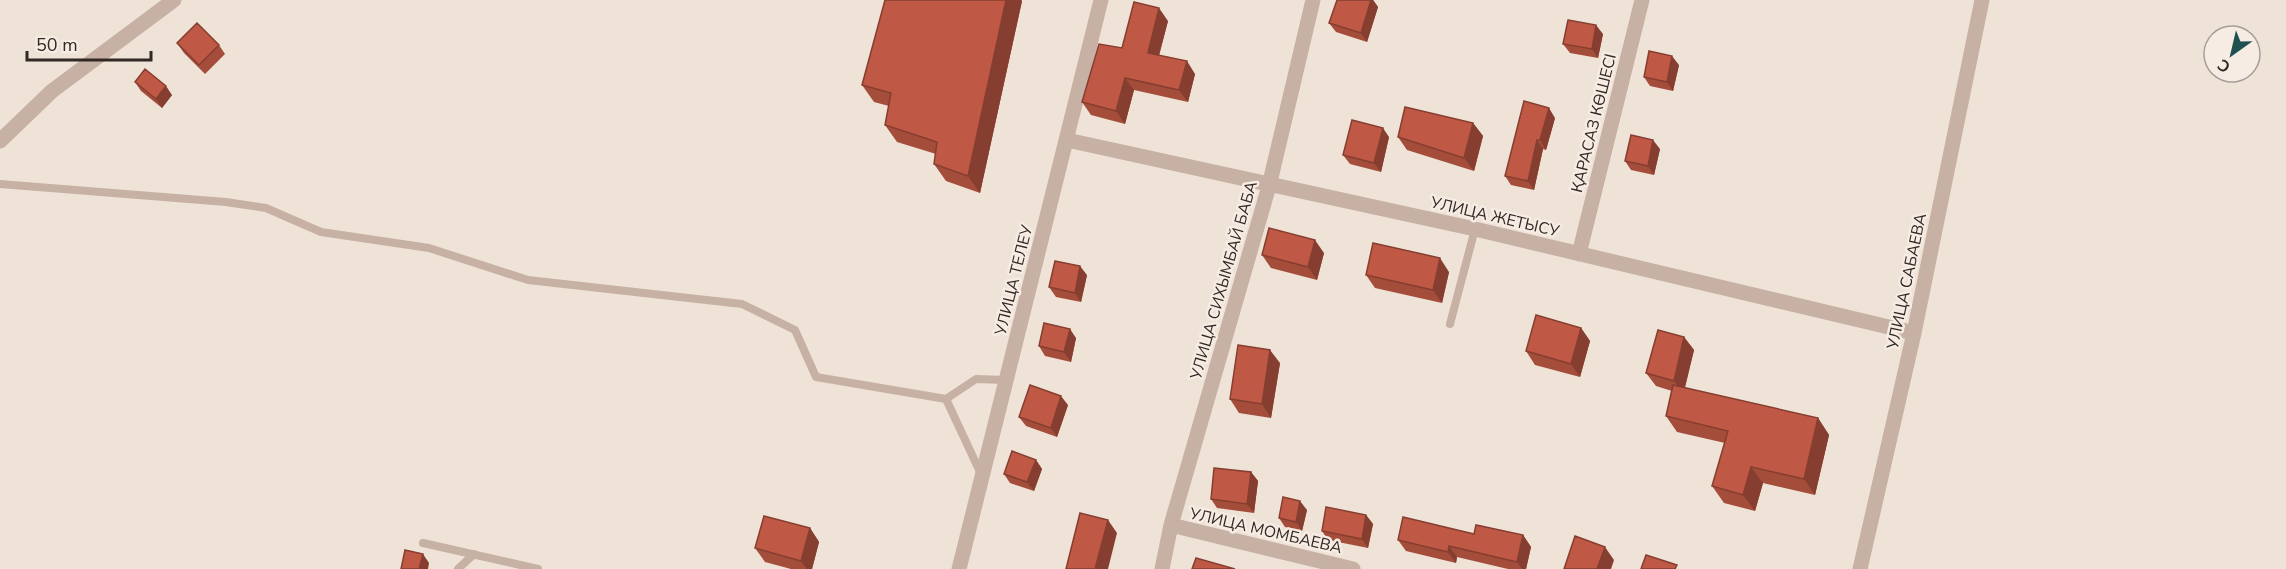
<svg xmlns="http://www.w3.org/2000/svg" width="2286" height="569" viewBox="0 0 2286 569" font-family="'Nunito Sans',sans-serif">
  <rect width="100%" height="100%" fill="#efe2d7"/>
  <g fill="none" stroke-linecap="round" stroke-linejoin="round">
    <path stroke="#c6b1a4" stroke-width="8" d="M0 184 226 202 266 208 321 232 429 248 528 280 742 304 795 330 816 377 946 399 981 474
      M1450 324 1475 229
      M946 399 976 379 1006 380
      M423 543 538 569
      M458 569 474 554"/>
    <path stroke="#c6b1a4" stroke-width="15" d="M1067 140 1475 229 1914 333
      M0 141 52 91 174 0
      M1579 254 1642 0
      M1171 525 1353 569
      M959 569 1101 0
      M1162 569 1171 525 1269 186 1313 0
      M1860 569 1914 333 1982 0"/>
  </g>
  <path fill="#a44d3b" d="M885 0H1021L1022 1 980 193 946 181 934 164 936 154 897 142 885 125 889 106 874 102 862 85Z
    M1337 0H1373L1378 7 1367 42 1336 32 1329 23Z
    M1168 21 1159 56 1195 74 1188 102 1134 90 1125 124 1091 115 1082 102 1122 48Z
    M1603 34 1598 58 1570 53 1563 44Z
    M177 43 219 45 225 54 205 74 184 53Z
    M1679 65 1673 91 1650 86 1644 77Z
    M135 82 172 95 162 108 141 91Z
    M1555 118 1546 150 1543 149 1534 190 1511 185 1505 176Z
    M1473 123 1483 136 1474 171 1407 150 1398 137Z
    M1389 137 1381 172 1350 164 1343 155Z
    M1660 149 1654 175 1631 170 1625 161Z
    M1324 253 1317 280 1271 268 1262 255Z
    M1449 272 1442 303 1375 288 1366 275Z
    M1087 275 1081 302 1056 297 1049 287Z
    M1581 328 1590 341 1580 377 1535 365 1526 351Z
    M1684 337 1694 350 1685 388 1818 418 1829 435 1815 495 1763 483 1755 511 1724 503 1712 486 1725 443 1677 432 1666 416 1672 391 1656 386 1646 373Z
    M1076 338 1071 362 1045 356 1039 346Z
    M1280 363 1271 418 1239 413 1230 399Z
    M1068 405 1057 437 1026 426 1019 417Z
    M1036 460 1042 469 1034 491 1010 483 1004 474Z
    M1251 472 1258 481 1254 513 1217 508 1211 499Z
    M1307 510 1302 531 1285 527 1279 518Z
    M1366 515 1373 524 1368 548 1328 540 1322 531Z
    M810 528 819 542 812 569H791L765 562 755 548Z
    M1474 534 1523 535 1531 547 1526 569H1508L1457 557 1456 563 1406 551 1398 540Z"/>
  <path fill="#863e30" d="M1006 0H1021L1022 1 980 193 968 176Z
    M1371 0H1373L1378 7 1367 42 1361 33Z
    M1159 8 1168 21 1156 66 1148 53Z
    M1596 25 1603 34 1598 58 1592 49Z
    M1672 56 1679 65 1673 91 1667 82Z
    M1187 61 1195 74 1188 102 1179 90Z
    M1125 78 1134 90 1125 124 1116 111Z
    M166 86 172 95 162 108 156 99Z
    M1549 108 1555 118 1546 150 1540 140Z
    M1473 123 1483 136 1474 171 1464 158Z
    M1383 128 1389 137 1381 172 1374 163Z
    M1537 140 1543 149 1534 190 1528 181Z
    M1653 140 1660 149 1654 175 1648 166Z
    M1315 240 1324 253 1317 280 1308 267Z
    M1440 258 1449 272 1442 303 1433 290Z
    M1080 266 1087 275 1081 302 1075 293Z
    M1581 328 1590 341 1580 377 1571 364Z
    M1070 329 1076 338 1071 362 1064 352Z
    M1684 337 1694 350 1683 394 1674 381Z
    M1270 350 1280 363 1271 418 1262 404Z
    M1061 396 1068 405 1057 437 1051 428Z
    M1818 418 1829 435 1815 495 1804 479Z
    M1036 460 1042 469 1034 491 1027 482Z
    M1751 467 1763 483 1755 511 1743 495Z
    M1251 472 1258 481 1254 513 1247 504Z
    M1300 501 1307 510 1302 531 1296 522Z
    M1366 515 1373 524 1368 548 1362 539Z
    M1108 520 1117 533 1108 569H1095Z
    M810 528 819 542 812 569H807L801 561Z
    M1523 535 1531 547 1526 569H1522L1517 562Z
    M1449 546 1457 557 1456 563 1448 552Z
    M1605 547 1614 560 1611 569H1597Z
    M423 554 429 563 428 569H419Z"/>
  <path fill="#bf5945" stroke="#863e30" stroke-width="1.5" d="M885 0H1006L968 176 934 164 937 142 885 125 891 93 862 85Z
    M1337 0H1371L1361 33 1329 23Z
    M1134 2 1159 8 1148 53 1187 61 1179 90 1125 78 1116 111 1082 102 1099 44 1122 48Z
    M1568 20 1596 25 1592 49 1563 44Z
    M197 23 219 45 199 65 177 43Z
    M1649 51 1672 56 1667 82 1644 77Z
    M145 69 166 86 156 99 135 82Z
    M1524 101 1549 108 1540 140H1537L1528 181 1505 176Z
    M1405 107 1473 123 1464 158 1398 137Z
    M1352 120 1383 128 1374 163 1343 155Z
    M1631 135 1653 140 1648 166 1625 161Z
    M1269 228 1315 240 1308 267 1262 255Z
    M1373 243 1440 258 1433 290 1366 275Z
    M1055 261 1080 266 1075 293 1049 287Z
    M1536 315 1581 328 1571 364 1526 351Z
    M1044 323 1070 329 1064 352 1039 346Z
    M1658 330 1684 337 1674 381 1646 373Z
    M1238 345 1270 350 1262 404 1230 399Z
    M1030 385 1061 396 1051 428 1019 417Z
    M1673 385 1818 418 1804 479 1751 467 1743 495 1712 486 1728 431 1666 416Z
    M1012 451 1036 460 1027 482 1004 474Z
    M1214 468 1251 472 1247 504 1211 499Z
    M1283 497 1300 501 1296 522 1279 518Z
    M1326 507 1366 515 1362 539 1322 531Z
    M1080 513 1108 520 1095 569H1066Z
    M764 516 810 528 801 561 755 548Z
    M1403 517 1474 534 1476 525 1523 535 1517 562 1449 546 1448 552 1398 540Z
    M1575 536 1605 547 1597 569H1564Z
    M405 550 423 554 419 569H401Z
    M1646 555 1677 565 1675 569H1641Z
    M1196 558 1235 569H1192Z"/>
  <g text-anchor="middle" stroke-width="5" stroke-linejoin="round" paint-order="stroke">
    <g font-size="16" fill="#322825" stroke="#f7ece3">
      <text transform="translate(1593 123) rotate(-76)" y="6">ҚАРАСАЗ КӨШЕСІ</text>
      <text transform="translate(1495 216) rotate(13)" y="6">УЛИЦА ЖЕТЫСУ</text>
      <text transform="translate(1013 280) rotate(-76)" y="6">УЛИЦА ТЕЛЕУ</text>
      <text transform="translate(1223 280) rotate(-74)" y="6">УЛИЦА СИХЫМБАЙ БАБА</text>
      <text transform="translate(1906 281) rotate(-78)" y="6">УЛИЦА САБАЕВА</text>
      <text transform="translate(1266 530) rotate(13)" y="6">УЛИЦА МОМБАЕВА</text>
    </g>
  </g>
  <g transform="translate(2232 54) rotate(214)"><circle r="28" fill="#f7ece3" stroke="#a89e97" stroke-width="1.5"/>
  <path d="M0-4.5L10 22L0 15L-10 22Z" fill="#1e5150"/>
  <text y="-9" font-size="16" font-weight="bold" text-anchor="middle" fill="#322825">С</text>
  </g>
  <path d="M27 51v9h124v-9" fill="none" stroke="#322825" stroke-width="3"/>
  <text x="36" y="51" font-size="18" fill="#322825" stroke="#f7ece3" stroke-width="4.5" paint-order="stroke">50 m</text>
</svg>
